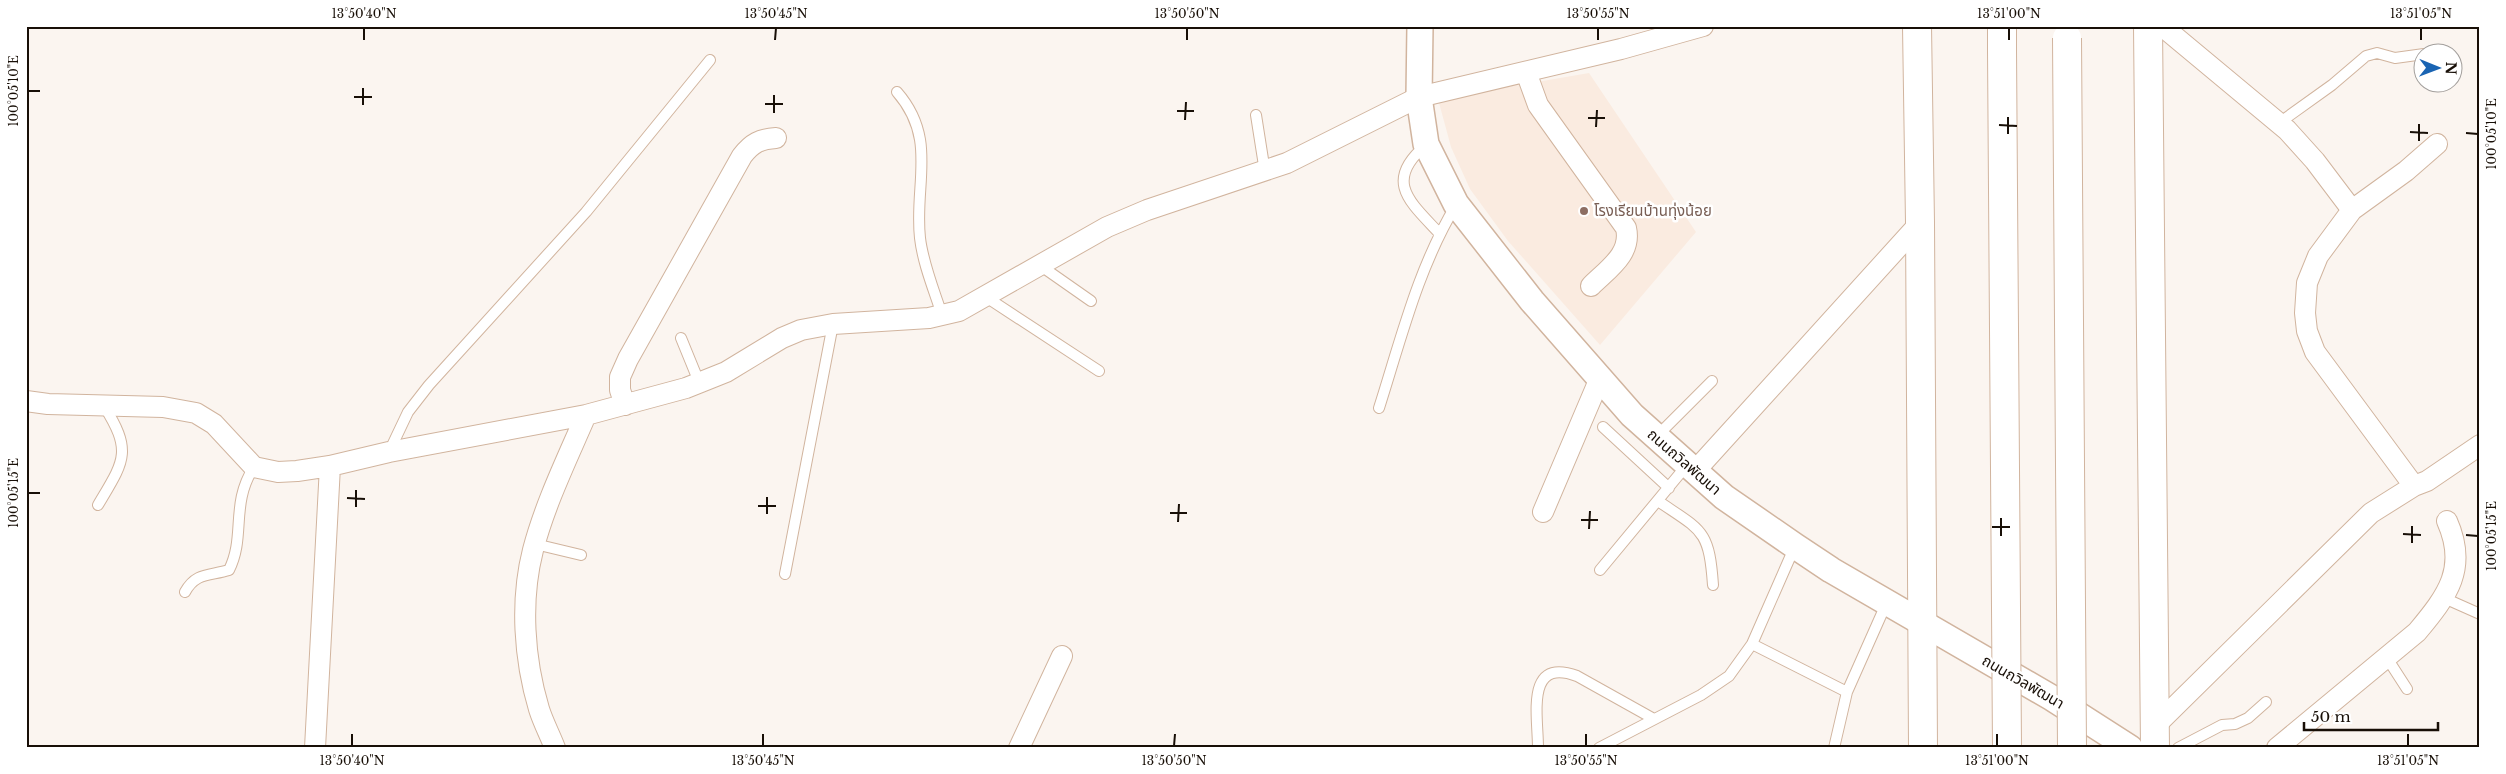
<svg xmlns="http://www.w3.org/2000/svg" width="2506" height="774" viewBox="0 0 2506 774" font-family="'Libre Baskerville','Noto Sans Thai',serif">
  <rect width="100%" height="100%" fill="#fbf5f0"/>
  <path fill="#faebe0" d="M1589 73 1696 232 1600 345 1508 241 1470 189 1451 147 1438 99Z"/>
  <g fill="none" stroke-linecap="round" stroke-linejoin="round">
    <g stroke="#d1b49e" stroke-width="12">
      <path id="service" d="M897 92C938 139 914 184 920 238 923 264 934 290 942 315
        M1256 115 1265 172
        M2279 123 2332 85 2366 56 2377 53 2395 58 2424 54
        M1426 145C1383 181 1410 202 1439 233
        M1041 266 1091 301
        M986 297 1099 371
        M681 338 699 382
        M1379 408C1401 339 1418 268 1456 205
        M1603 427 1669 488
        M1656 437 1712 381
        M389 452 408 412 429 385 586 212 710 60
        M1658 501C1702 531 1709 529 1713 585
        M98 505C124 461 133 452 104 406
        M535 544 581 555
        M1600 570 1687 465
        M785 574 833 324
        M185 592C196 572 210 576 229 570 246 536 230 504 254 467
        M2444 598 2480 614
        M1752 644 1847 692
        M2387 658 2407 689
        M1538 748C1538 715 1525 657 1577 676L1654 719
        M1599 748 1701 695 1729 676 1752 644 1795 546
        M1834 748 1847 692 1887 602
        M2178 748 2222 725 2235 724 2248 718 2266 702"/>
    </g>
    <g stroke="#d1b49e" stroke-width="22">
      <path id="minor" d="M2162 26 2287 130 2315 161 2352 210
        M1526 72 1538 105 1626 228C1632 254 1608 269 1591 286
        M26 401 48 404 163 407 196 413 214 424 254 467 278 472 297 471 330 466 389 452 586 415 686 388 726 372 782 338 801 330 833 324 929 318 959 311 1107 227 1147 210 1287 163 1419 97 1621 49 1703 26
        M625 405 620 390V377L628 359 742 156C752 143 760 139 776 138
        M1695 471 1920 223
        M2414 486 2315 352 2307 331 2305 313 2307 283 2318 256 2352 210 2406 171 2437 144
        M1543 512 1600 378
        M2155 726 2371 513 2414 486 2427 481 2480 445
        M315 748 330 466
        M555 748C550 735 543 722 539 709 524 659 520 601 533 550 545 504 567 459 586 415
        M1019 748 1062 656
        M2277 748 2417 632C2448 595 2468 568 2447 521"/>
    </g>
    <g stroke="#d1b49e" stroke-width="28">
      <path id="tertiary" d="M1420 26 1419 97 1426 144 1456 204 1532 301 1632 415 1724 497 1795 546 1831 570 2052 698 2130 748"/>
    </g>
    <g stroke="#d1b49e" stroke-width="30">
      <path id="secondary" d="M1917 26 1920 223 1923 748
        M2148 26 2155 748"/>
    </g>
    <g stroke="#d1b49e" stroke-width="30">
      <path id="motorway" d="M2002 26V50"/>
    </g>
    <use href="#service" stroke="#fff" stroke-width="10"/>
    <use href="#minor" stroke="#fff" stroke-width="20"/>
    <use href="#tertiary" stroke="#fff" stroke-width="25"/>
    <use href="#secondary" stroke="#fff" stroke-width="28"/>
    <use href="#motorway" stroke="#fff" stroke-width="28"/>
    <g stroke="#d1b49e" stroke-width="30" stroke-linecap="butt">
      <path id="motorway-bridge" d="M2067 38 2072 748
        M2002 50 2007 748"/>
    </g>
    <use href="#motorway-bridge" stroke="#fff" stroke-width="28"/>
  </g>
  <path fill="none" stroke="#180f07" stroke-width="2" d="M364 40V28M775 40 776 28M1187 40V28M1598 40V28M2009 40V28M2421 40V28M28 91H40M354 97H372M765 104H783M363 105V88M1177 111H1194M774 113V95M1588 118H1605M1185 120 1186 102M1999 125 2017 126M1596 127 1597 110M2410 132 2428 133M2466 133 2478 134M2008 134V117M2419 141V124M28 493H40M347 498 365 499M758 506H776M356 507V490M1170 513H1187M767 514V497M1581 520H1598M1178 522 1179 504M1992 527H2010M1589 529 1590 511M2403 534 2421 535M2466 535 2478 536M2001 536V518M2412 543V526M352 746V734M763 746V734M1174 746 1175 734M1586 746V734M1997 746V734M2408 746V734"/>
  <circle fill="#8d6e63" stroke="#fff" stroke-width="2" cx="1584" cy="211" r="5"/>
  <g text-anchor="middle" stroke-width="5" stroke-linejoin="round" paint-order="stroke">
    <g font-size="15" fill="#785e54" stroke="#fff" text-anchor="start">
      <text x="1594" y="216">โรงเรียนบ้านทุ่งน้อย</text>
    </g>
    <g font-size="15" fill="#180f07" stroke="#fff">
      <text transform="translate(1684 462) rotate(41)" y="5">ถนนถวิลพัฒนา</text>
      <text transform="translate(2023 682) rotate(30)" y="5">ถนนถวิลพัฒนา</text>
    </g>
  </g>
  <rect width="2506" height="774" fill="none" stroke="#ffffff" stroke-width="55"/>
  <g transform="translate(2438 68) rotate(91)"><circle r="24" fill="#ffffff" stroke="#a39f9c"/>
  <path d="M0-4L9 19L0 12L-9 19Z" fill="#1a64b3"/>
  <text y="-8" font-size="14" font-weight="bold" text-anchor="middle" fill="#180f07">N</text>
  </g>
  <path d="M2304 722v8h134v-8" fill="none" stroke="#180f07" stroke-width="2.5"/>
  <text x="2311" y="722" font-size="15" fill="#180f07" stroke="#ffffff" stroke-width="4" paint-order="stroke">50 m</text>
  <rect x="28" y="28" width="2450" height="718" fill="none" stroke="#180f07" stroke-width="2"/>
  <g font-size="12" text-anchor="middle" fill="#180f07">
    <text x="364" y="18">13°50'40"N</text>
    <text x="776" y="18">13°50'45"N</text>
    <text x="1187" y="18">13°50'50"N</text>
    <text x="1598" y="18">13°50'55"N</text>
    <text x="2009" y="18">13°51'00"N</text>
    <text x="2421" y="18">13°51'05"N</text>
    <text transform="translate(14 91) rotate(-90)" y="4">100°05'10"E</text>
    <text transform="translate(2492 134) rotate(-90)" y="4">100°05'10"E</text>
    <text transform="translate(14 493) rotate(-90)" y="4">100°05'15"E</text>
    <text transform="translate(2492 536) rotate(-90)" y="4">100°05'15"E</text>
    <text x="352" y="765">13°50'40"N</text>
    <text x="763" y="765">13°50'45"N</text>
    <text x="1174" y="765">13°50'50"N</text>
    <text x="1586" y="765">13°50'55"N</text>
    <text x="1997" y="765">13°51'00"N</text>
    <text x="2408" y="765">13°51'05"N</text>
  </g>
</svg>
